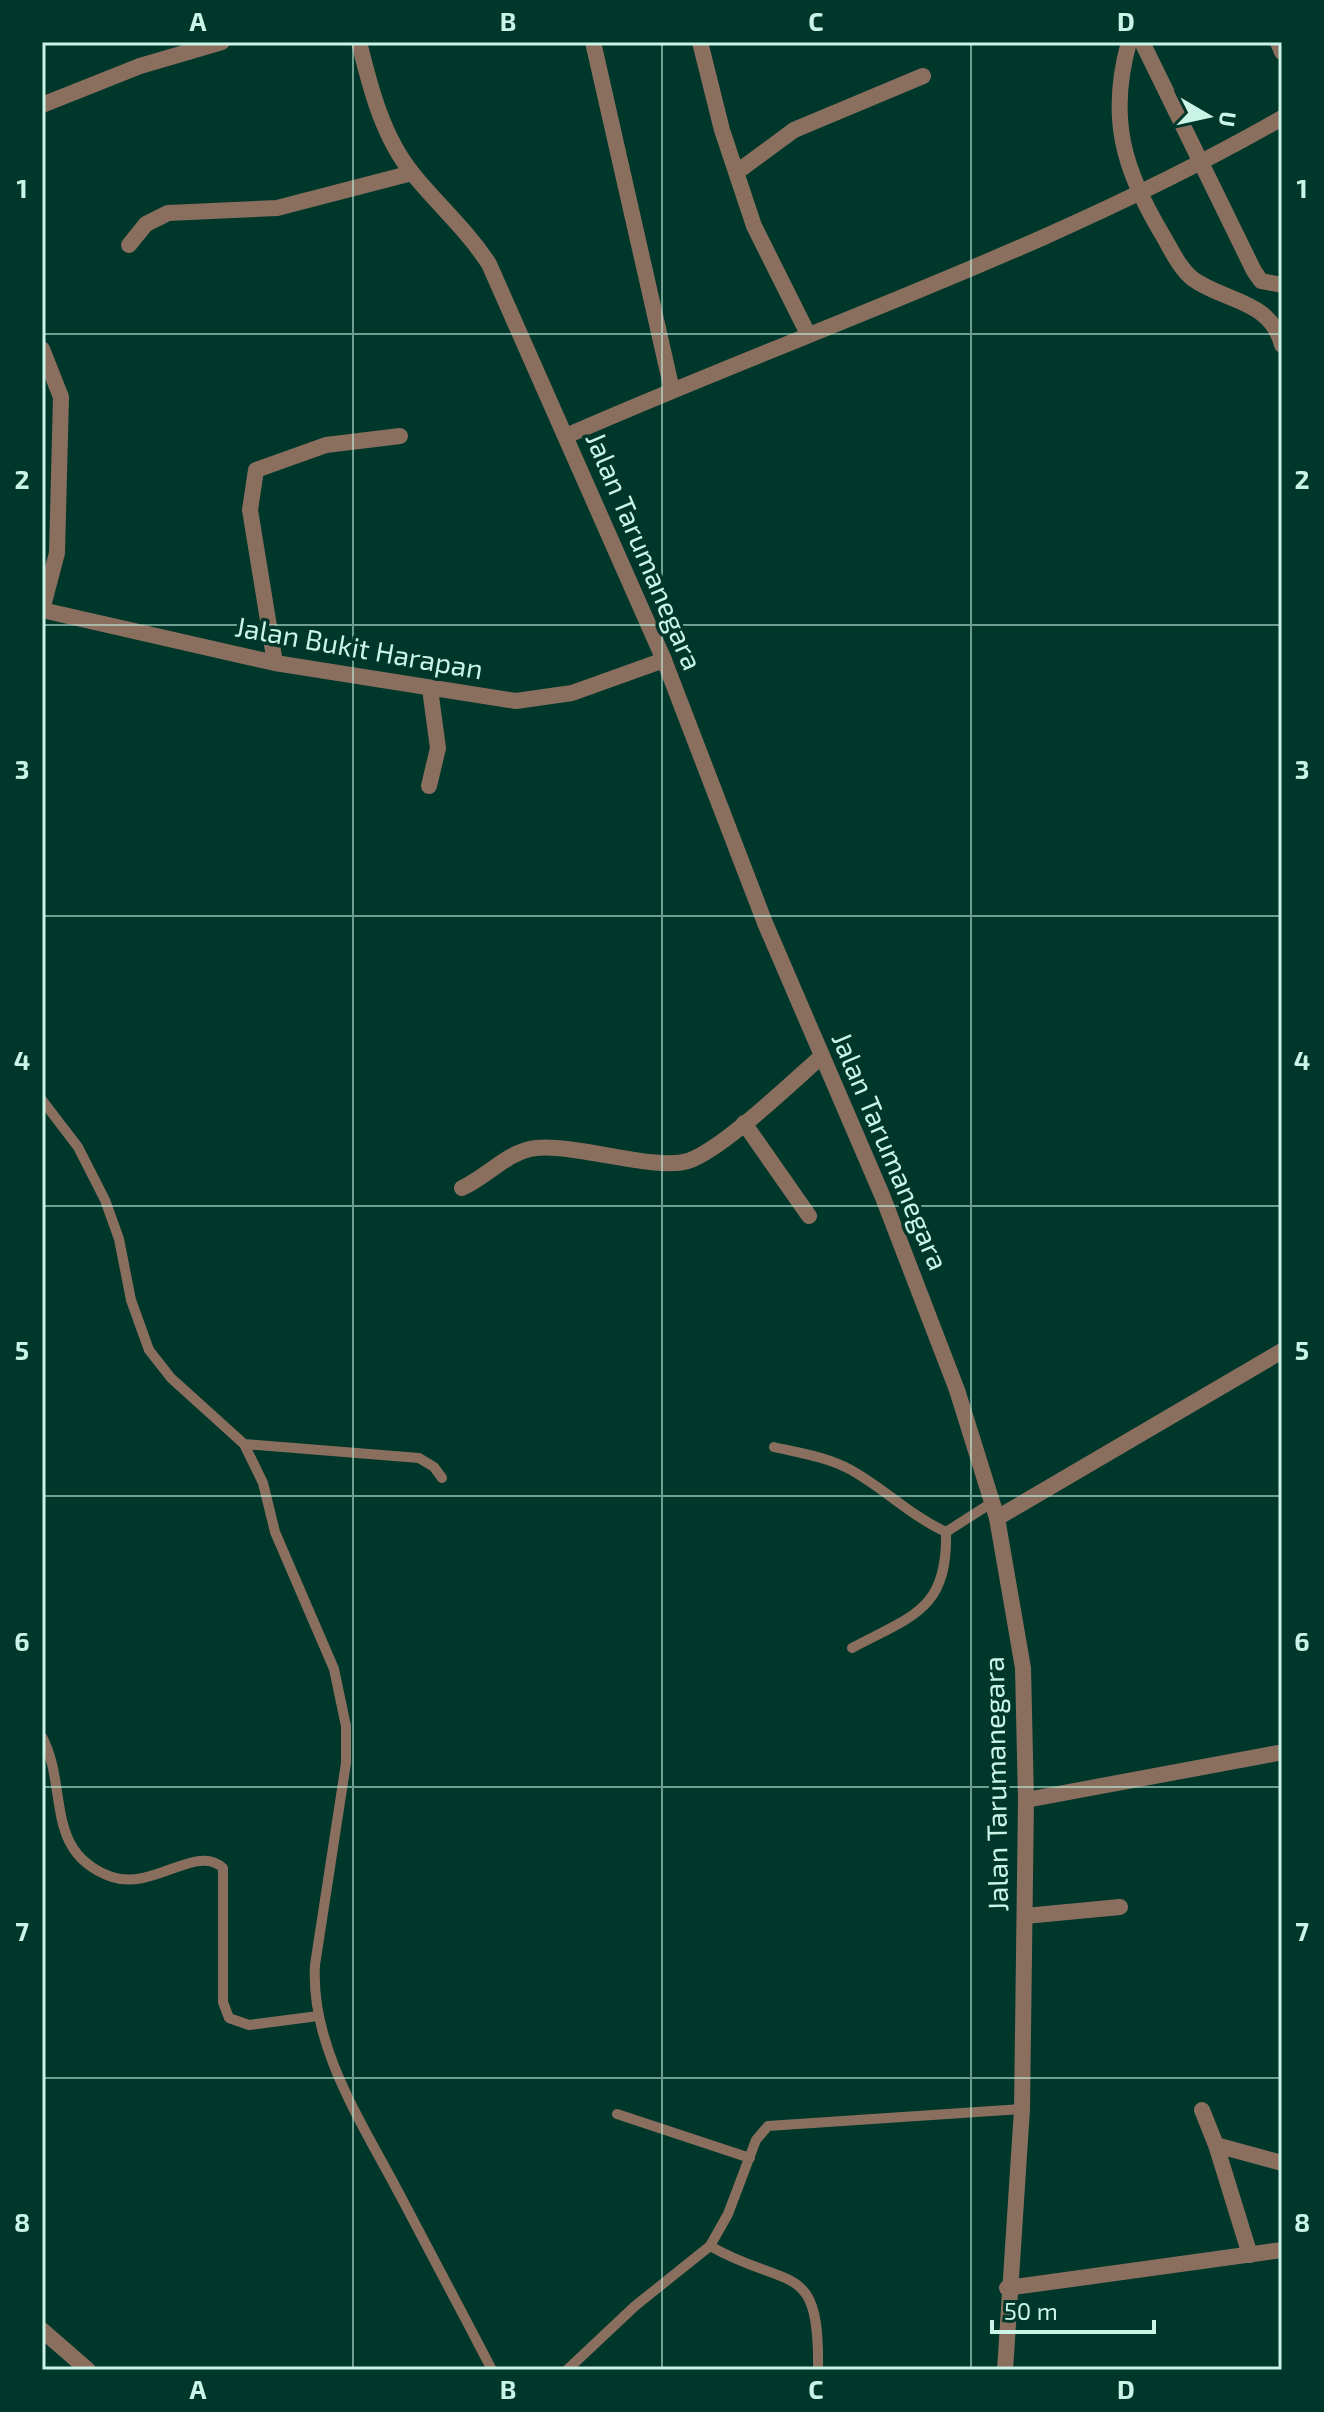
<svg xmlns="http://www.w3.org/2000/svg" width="1324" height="2412" viewBox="0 0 1324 2412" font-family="'Exo 2',sans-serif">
  <rect width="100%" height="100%" fill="#00372b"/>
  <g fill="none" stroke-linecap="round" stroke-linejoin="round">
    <path stroke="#8b6f5e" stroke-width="10" d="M42 1100 78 1147 105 1200 119 1239 131 1300 149 1350 171 1378 244 1444 263 1483 275 1532 334 1669 346 1726V1763L315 1965C310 2047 364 2126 401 2197 431 2254 462 2312 492 2370
      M244 1444 419 1458 434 1467 442 1478
      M774 1447C800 1453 828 1457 851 1470 885 1489 911 1516 946 1532
      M852 1648C912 1616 948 1610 946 1532L993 1502
      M42 1737C69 1787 43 1853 112 1877 153 1891 197 1843 223 1868V2002L229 2018 249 2025 318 2016
      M617 2114 750 2158
      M710 2246C789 2291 820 2258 818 2370
      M567 2370 635 2306 710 2246 728 2214 756 2140 768 2126 1022 2109"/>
    <path stroke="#8b6f5e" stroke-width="16" d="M593 42 672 390
      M700 42 722 130 754 226 808 334
      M1129 42C1108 117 1123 169 1162 234 1171 249 1179 268 1193 279 1225 302 1271 300 1282 345
      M1142 42 1254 271 1261 281 1282 285
      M1278 42 1282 52
      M42 105 140 66 222 42
      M737 172 794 130 923 76
      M129 245 146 224 168 213 277 208 412 173
      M42 349 61 397 57 553 42 610
      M566 436C805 331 1055 248 1282 118
      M42 610 275 663 516 701 572 693 664 660
      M275 663 250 510 256 470 326 445 400 436
      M429 786 438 748 430 689
      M744 1123 809 1216
      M462 1188C487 1177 508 1151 536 1148 577 1144 654 1171 688 1161 722 1150 792 1082 822 1056
      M997 1518 1282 1351
      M1026 1800 1278 1753
      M1025 1916 1120 1907
      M1202 2110 1216 2145 1250 2255
      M1216 2145 1282 2163
      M1007 2288 1282 2250
      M42 2330 88 2370"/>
    <path stroke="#8b6f5e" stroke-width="16" d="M359 42C370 87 383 138 413 174 438 205 467 230 489 264L664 660 765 923 882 1195 957 1390 997 1518 1023 1668 1026 1800 1022 2109 1005 2370"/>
  </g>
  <path fill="none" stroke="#caf5e6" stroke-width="2" stroke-opacity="0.55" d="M353 42V2370M662 42V2370M971 42V2370M42 334H1282M42 625H1282M42 916H1282M42 1206H1282M42 1496H1282M42 1787H1282M42 2078H1282"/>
  <g text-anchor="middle" stroke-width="7" stroke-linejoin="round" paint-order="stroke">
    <g font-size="28" fill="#caf5e6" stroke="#00372b">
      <text transform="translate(644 551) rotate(67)" y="10">Jalan Tarumanegara</text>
      <text transform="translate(359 648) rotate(10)" y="10">Jalan Bukit Harapan</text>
      <text transform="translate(890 1151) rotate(67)" y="10">Jalan Tarumanegara</text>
      <text transform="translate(996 1784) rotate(-91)" y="10">Jalan Tarumanegara</text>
    </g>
  </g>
  <rect width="1324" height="2412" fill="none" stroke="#00372b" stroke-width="88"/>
  <g transform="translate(1208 116) rotate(99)" stroke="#00372b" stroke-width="6" paint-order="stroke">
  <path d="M0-6L14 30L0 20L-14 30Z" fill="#caf5e6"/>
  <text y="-12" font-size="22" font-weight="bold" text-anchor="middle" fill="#caf5e6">U</text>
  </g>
  <path d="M992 2320v12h162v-12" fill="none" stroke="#caf5e6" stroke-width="4"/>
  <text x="1004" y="2320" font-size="24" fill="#caf5e6" stroke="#00372b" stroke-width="6" paint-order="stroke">50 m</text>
  <rect x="44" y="44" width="1236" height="2324" fill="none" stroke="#caf5e6" stroke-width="3"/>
  <g font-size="26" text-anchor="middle" font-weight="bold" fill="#caf5e6">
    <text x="198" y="31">A</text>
    <text x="508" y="31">B</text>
    <text x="816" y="31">C</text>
    <text x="1126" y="31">D</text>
    <text x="22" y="198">1</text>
    <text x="1302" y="198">1</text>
    <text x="22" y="489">2</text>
    <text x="1302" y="489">2</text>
    <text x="22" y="779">3</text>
    <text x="1302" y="779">3</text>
    <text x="22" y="1070">4</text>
    <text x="1302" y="1070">4</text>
    <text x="22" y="1360">5</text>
    <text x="1302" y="1360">5</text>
    <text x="22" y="1651">6</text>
    <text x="1302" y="1651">6</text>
    <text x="22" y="1941">7</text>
    <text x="1302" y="1941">7</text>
    <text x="22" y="2232">8</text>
    <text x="1302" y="2232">8</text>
    <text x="198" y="2399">A</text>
    <text x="508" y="2399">B</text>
    <text x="816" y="2399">C</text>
    <text x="1126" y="2399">D</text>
  </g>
</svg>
